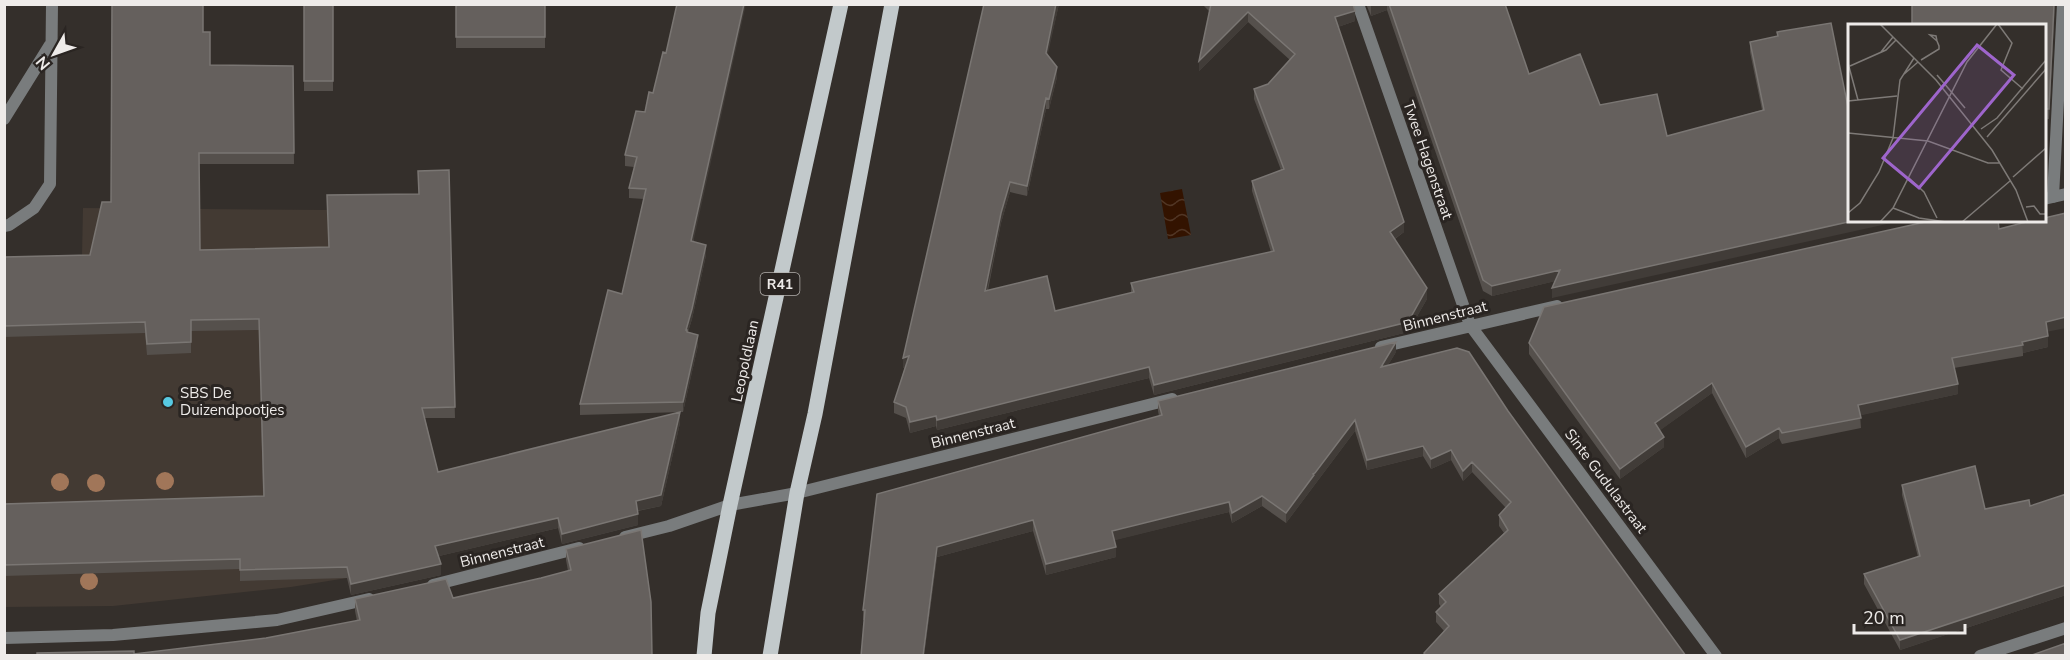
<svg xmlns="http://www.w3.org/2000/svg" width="2070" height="660" viewBox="0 0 2070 660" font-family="'Nunito Sans',sans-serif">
  <defs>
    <pattern id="water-waves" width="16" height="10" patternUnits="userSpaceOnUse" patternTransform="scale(1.5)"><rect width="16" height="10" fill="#331300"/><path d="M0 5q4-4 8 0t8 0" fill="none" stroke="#513625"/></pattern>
  </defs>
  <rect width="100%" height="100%" fill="#342f2b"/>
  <path fill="#433a33" d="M83 208 328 210 347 578 291 587 113 606 5 607 4 258 82 255Z"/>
  <path fill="url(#water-waves)" d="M1182 189 1191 235 1168 239 1160 193Z"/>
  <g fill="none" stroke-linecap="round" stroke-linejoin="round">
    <path stroke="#797c7d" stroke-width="12" d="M1358 4 1470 325 1716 656
      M4 119 50 45
      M2053 197 2063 4
      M2044 199 2066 194
      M4 226 9 225 34 208 50 184 52 4
      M1381 347 1557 306
      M625 537 669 526 730 505 797 493 1172 399
      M433 585 579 548
      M4 638 113 635 277 620 369 599
      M1980 656 2066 628"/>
    <path stroke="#c2c9cb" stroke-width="15" d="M704 656 708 613 730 505 841 4
      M770 656 797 493 815 414 892 4"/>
  </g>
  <g fill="#a17659">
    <circle cx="165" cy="481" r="9"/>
    <circle cx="60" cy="482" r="9"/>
    <circle cx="96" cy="483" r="9"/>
    <circle cx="89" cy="581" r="9"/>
  </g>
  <path fill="#55504c" d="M304 4H333V91H304Z
    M456 4H545V48H456Z
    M984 4H1059L1047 55 1057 77 1049 109H1046L1027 196 1010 192 1001 223 988 290 1055 311 1131 293V283L1271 252 1252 191V181L1281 170 1254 99V89L1268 84 1290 60 1248 22 1199 71 1209 11 1202 4H1353L1355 21 1338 27 1404 232 1395 239 1427 299 1408 332 1154 395 1149 378 937 430 936 426 910 433 906 418 894 413V402L905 367 903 368Z
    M1366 4H1505L1529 74 1667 136 1762 110 1750 52V42L1777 37V32L1850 117 1552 298 1555 281 1492 296 1483 291 1387 10 1371 16Z
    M1911 4H2055L2049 119 2044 120V26Z
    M203 32 210 65 293 66 294 164H199L200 250 329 247 419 194 449 170 455 418H425L438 472 680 423 661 506 638 511V525L562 544 558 528 439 556 441 575 351 595 347 578 240 581V569L4 576V504L263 496 259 330 191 331V353L147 355 145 333 4 337V257L90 255 111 202Z
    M666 53 694 242 706 255 692 319 688 332 698 345 683 412 580 415V404L622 294 644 199 629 198V188L634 167 625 166V155L645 112 653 93Z
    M1999 229 2047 332 2048 347 2023 353V356L1954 368 1958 394 1860 415 1861 428 1782 444 1779 438 1746 458 1712 393 1660 430 1664 447 1620 479 1529 354V343Z
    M1396 352 1388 365 1508 411 1686 656H1424V653L1444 631 1436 622V612L1441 607 1439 604V594L1504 533 1499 526V515L1506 508 1472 472 1463 481 1451 460 1431 469 1423 456 1367 470 1355 431 1286 523 1262 506 1232 523 1229 512 1114 540 1116 557 1046 575 1033 531 937 557 924 656H861L864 620H863V610L877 494 1159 416 1158 411V401Z
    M1902 485 1985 509 2030 506 2066 494V595L1900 650 1864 584V574L1918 557 1902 495Z
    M566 549 652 656 134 654 266 638 357 621 355 611V599L453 598 541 578 568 571 566 560Z"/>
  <path fill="#413c38" d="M744 4H746L691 252V241Z
    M1056 4H1059L1046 63V53Z
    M1373 4H1387V10L1371 16V5Z
    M2054 4H2055L2049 119V109Z
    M1355 11V21L1335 28V17Z
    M1248 12V22L1199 71V61Z
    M1057 67V77L1049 109V99Z
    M1046 98V109L1027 196V186Z
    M1010 182V192L1001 223 985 301V291L1001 213Z
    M1857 220H1905L1552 298V288Z
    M1404 222V232L1390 242V232Z
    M706 245V255L692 319 687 334 686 330Z
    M1560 270V280L1492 296V286Z
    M1427 288V299L1408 332 1154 395V385Z
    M2066 317V328L2046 332V322Z
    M698 335V345L683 412V402Z
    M2048 336V347L2023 353 2022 342Z
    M1396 342V352L1381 377V367Z
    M909 356V366L903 368V358Z
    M1149 367V378L937 430V420Z
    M1712 383V393L1655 434V423Z
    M1958 384V394L1858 416V405Z
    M680 412V423L661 506 636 511V501Z
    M936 416V426L910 433V422Z
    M1355 420V431L1286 523V513L1313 474Z
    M1779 428V438L1746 458V447Z
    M1664 437V447L1620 479V469Z
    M1423 446V456L1367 470V460Z
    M1451 450V460L1431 469V459Z
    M1472 462V472L1463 481V471Z
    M1262 496V506L1232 523V513Z
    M1229 502V512L1112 541V531Z
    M638 514V525L562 544V534Z
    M558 518V528L435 557V546Z
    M1033 520V531L937 557 924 656H923L937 547Z
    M1116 547V557L1046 575V564Z
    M441 564V575L351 595V584Z
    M2066 585V595L1900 650V640Z"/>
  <path fill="#65605d" stroke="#7a7673" stroke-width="1.5" d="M112 4H203V32H210V65L293 66 294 153H199L200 250 329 247 327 195 419 194 418 171 449 170 455 407 422 408 438 472 680 412 661 495 636 501 638 514 562 534 558 518 435 546 441 564 351 584 347 567 240 570V559L4 565V504L264 496 259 319 191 320V342L147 344 145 322 4 326V257L90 255 102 202H111Z
    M304 4H333V81H304Z
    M456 4H545V37H456Z
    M677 4H744L691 241 706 245 692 309 686 330H687V332L698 335 683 402 580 404 608 290 622 294 646 189 629 188 637 157 625 155 636 111 645 112 649 92 653 93 663 52 666 53Z
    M984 4H1056L1046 53 1057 67 1049 99 1046 98 1027 186 1010 182 1001 213 985 291 1047 276 1055 311 1134 292 1131 283 1274 251 1252 181 1284 169 1254 89 1268 84 1295 54 1248 12 1199 61 1211 4H1353L1355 11 1335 17 1404 222 1390 232 1427 288 1408 322 1154 385 1149 367 937 420 936 416 910 422 906 407 894 402 909 356 903 358Z
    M1389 4H1505L1529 74 1580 54 1600 105 1657 94 1667 136 1764 110 1750 42 1778 36 1777 32 1831 23 1850 117V220H1857L1552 288 1560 270 1492 286 1483 280Z
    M1912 4H2054L2049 109H2044V26H1912Z
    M2066 213V317L2046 322 2048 336 2022 342 2023 345 1952 358 1958 384 1858 405 1861 418 1782 433 1779 428 1746 447 1712 383 1655 423 1664 437 1620 469 1529 343 1544 307 1934 220H1998L1999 229 2034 220H2044V218Z
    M1396 342 1381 367 1457 348 1469 352 1508 411 1686 656H1426L1424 653 1449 626 1436 612 1446 602 1439 594 1508 530 1499 515 1511 502 1472 462 1463 471 1451 450 1431 459 1423 446 1367 460 1355 420 1315 473 1313 474 1314 475 1286 513 1262 496 1232 513 1229 502 1112 531 1116 547 1046 564 1033 520 937 547 923 656H861L865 610H863L877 494 1162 415 1158 401Z
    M1975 466 1985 509 2029 500 2030 506 2066 494V585L1900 640 1864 574 1920 556 1902 485Z
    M641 530 651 602 652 656H37V653L134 651V654L266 638 360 620 355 599 446 579 453 598 541 578 571 570 566 549Z
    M2066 643V656H2029Z"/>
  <circle fill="#57c9e2" stroke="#2a2522" stroke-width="2" cx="168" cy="402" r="6"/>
  <g text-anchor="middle" stroke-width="6" stroke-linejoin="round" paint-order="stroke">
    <rect fill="#2a2522" stroke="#b3b0ad" stroke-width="1.5" x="760.5" y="273" width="39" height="22" rx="4.5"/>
    <g font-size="14" font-weight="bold" fill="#eeebe9">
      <text x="780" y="289">R41</text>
    </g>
    <g font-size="15" fill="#eeebe9" stroke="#2a2522">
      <text transform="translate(1428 160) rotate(71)" y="5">Twee Hagenstraat</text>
      <text transform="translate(1445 316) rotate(-14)" y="5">Binnenstraat</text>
      <text transform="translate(745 361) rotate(-78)" y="5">Leopoldlaan</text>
      <text transform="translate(973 433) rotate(-14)" y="5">Binnenstraat</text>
      <text transform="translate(1606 481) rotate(53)" y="5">Sinte Gudulastraat</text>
      <text transform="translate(502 552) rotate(-14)" y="5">Binnenstraat</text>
    </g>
    <g font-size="15" fill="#eeebe9" stroke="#2a2522" text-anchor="start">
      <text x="180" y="398">SBS De<tspan x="180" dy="17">Duizendpootjes</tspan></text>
    </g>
  </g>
  <g transform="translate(1848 24)">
    <rect width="198" height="198" fill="#342f2b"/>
    <path fill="none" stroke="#7e7a77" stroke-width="1.5" d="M32 0 88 56 144 126 168 166 180 198M150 0 164 19 153 46 175 65M33 28 45 13M73 36 91 25V22L89 17 88 12 82 11 89 17M0 39 10 76M2 42 38 26 48 16M55 51 70 38M89 51 117 84M0 77 49 72M133 105 149 94 198 36M0 109 80 117 140 139H152M139 113 198 45M165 153 198 124M61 154 76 168 89 194M178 183 186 182 192 190H198M45 184 71 194 98 198M0 189 12 179 31 148 45 114 52 56 66 34M32 198 45 184 119 38 149 0M114 198 162 157"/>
    <path fill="#9e65cc" fill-opacity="0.15" stroke="#9e65cc" stroke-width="3" d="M129 21 166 51 71 164 35 134Z"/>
    <rect width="198" height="198" fill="none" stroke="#eeebe9" stroke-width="3"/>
  </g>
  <rect width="2070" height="660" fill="none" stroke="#eeebe9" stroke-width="12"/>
  <g transform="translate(54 54) rotate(230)" stroke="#2a2522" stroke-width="4.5" paint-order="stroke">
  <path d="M0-4.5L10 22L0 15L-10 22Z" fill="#eeebe9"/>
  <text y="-9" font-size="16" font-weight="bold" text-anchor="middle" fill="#eeebe9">N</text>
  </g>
  <path d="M1854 624v9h111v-9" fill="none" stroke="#eeebe9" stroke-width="3"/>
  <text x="1863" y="624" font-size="18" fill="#eeebe9" stroke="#2a2522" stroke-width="4.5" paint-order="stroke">20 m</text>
</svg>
